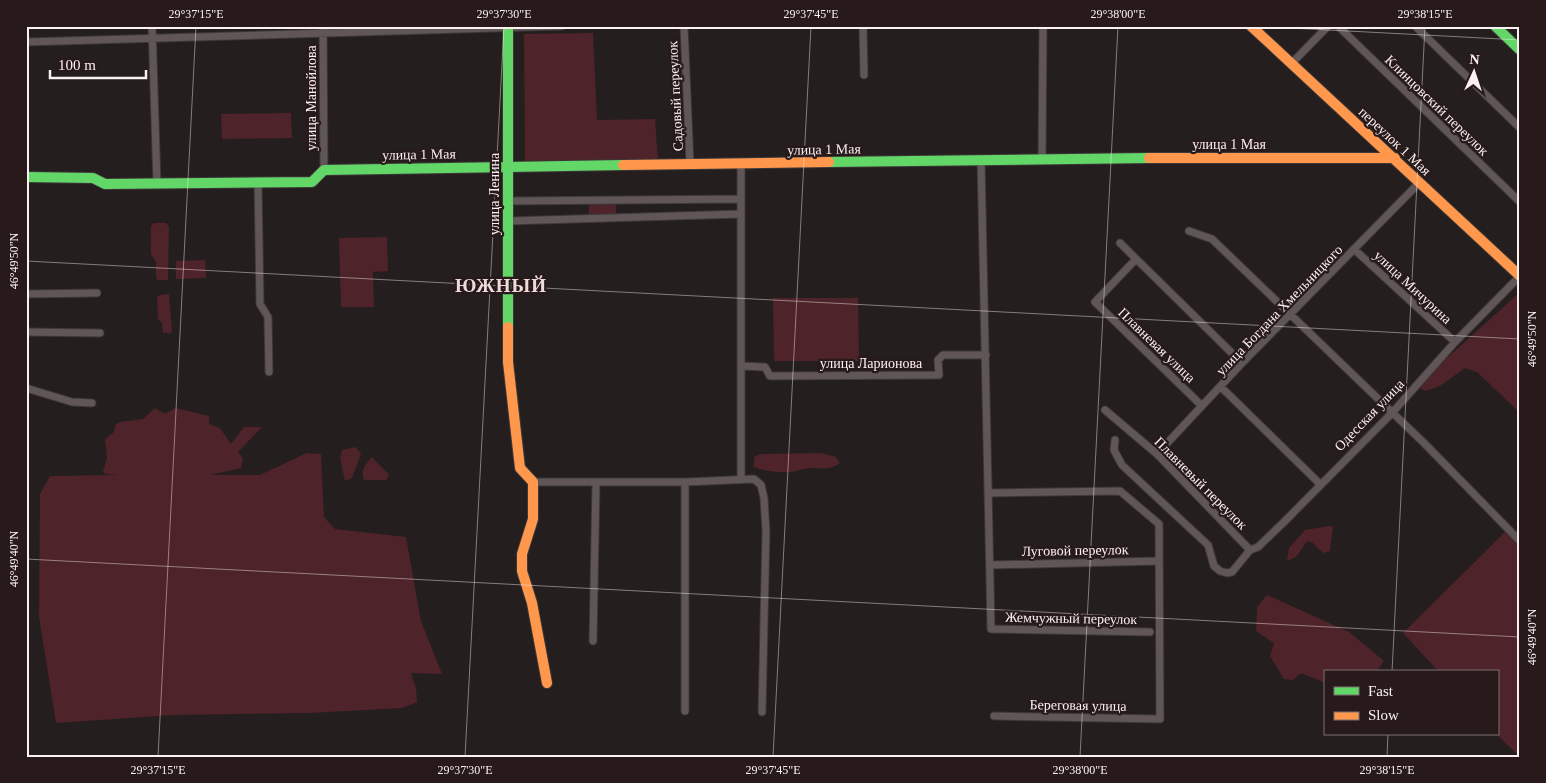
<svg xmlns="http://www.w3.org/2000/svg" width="1546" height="783" viewBox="0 0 1546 783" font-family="'Times New Roman',serif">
  <rect width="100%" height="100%" fill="#241e1e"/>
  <path fill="#4e2329" d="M593 33 597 120 655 119 658 160 525 161 524 34Z
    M291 113 292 138 222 139 221 114Z
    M616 202V215H589V203Z
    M154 223H166L169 227 168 280H158L156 278V262L151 254V226Z
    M387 237 388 271 373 272 374 307H341L339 238Z
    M205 260 206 278 176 279V261Z
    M1520 292V413L1477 372 1465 368 1440 386 1425 391 1419 387 1427 376Z
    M169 294 172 330 171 333H163L162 322 158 320 157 297 160 295Z
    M773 298H858L859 361H774Z
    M155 408 165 414 175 408 209 416V424L220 428 231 444 244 427H262L238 452 243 459 241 468 211 475H260L307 453 321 454 324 517 335 529 406 537 421 621 442 674 411 673 416 689 417 702 402 708 310 713 173 715 56 723 39 617 40 494 50 476 118 475 105 474 103 471 107 458 105 439 114 432 115 425 120 422 143 419Z
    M356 447 361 454 352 478 345 481 340 458 342 450Z
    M821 453 836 457 840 463C829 471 822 468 810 468 803 468 796 472 790 472 778 473 764 471 754 467V457L761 454Z
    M372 457 389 475 386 480H364C360 470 366 464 372 457Z
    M1329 526 1333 527 1330 551 1323 553 1313 543 1307 541 1296 557 1287 561 1289 548 1305 530Z
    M1507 530 1520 541V757L1496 734 1497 672H1439L1403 633Z
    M1267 595 1349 632 1384 661 1376 672H1325V683L1301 673 1293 680 1284 679 1270 656 1274 643 1256 631 1257 607Z"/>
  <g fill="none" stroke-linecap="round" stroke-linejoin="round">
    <g stroke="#3d3838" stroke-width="9">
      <path id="street" d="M152 26 157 184
        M323 26 324 170
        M684 26 690 164
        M863 26 864 75
        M1338 26 1520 202
        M1415 26 1520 128
        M26 42 562 26
        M1292 63 1328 26
        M1042 158 1043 26
        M981 160 991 629 1150 632
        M741 164V479
        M258 182 260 304 268 317 269 372
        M507 201 741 199
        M507 221 741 214
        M1189 231 1212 239 1424 443 1520 541
        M1120 243 1242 363
        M1355 250 1455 342
        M1136 259 1095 302 1202 406
        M26 294 97 293
        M26 332 100 333
        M742 366 765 367 770 376 939 375 938 360 943 355H986
        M1221 387 1320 484
        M26 388 72 402 92 403
        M1105 410 1157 454 1250 550
        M1115 440 1114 450 1122 465 1208 545 1214 566 1220 571 1227 573 1232 572 1250 550 1258 547 1284 522 1392 413 1455 342 1519 277
        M1157 454 1242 363 1420 182
        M533 482H685L754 479 761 485 764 498 766 532 762 712
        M989 493 1120 491 1159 524 1160 719 994 716
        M991 565 1159 561
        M593 641 596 482
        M685 711V482"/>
    </g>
    <g stroke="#3d3838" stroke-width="12">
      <path id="fast" d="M508 26V327
        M1495 26 1520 50
        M829 162 1149 158
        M26 177 93 178 105 184 312 182 324 170 623 165"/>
    </g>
    <g stroke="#3d3838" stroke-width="12">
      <path id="slow" d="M1251 26 1520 276
        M1149 158H1395
        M623 165 829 162
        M508 327V362L520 468 533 482V519L522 554V571L532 603 547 683"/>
    </g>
    <use href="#street" stroke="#605657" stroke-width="7"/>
    <use href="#fast" stroke="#63d668" stroke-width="10"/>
    <use href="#slow" stroke="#ff974d" stroke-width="10"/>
  </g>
  <path fill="none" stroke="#fbf1f1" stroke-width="1" stroke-opacity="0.45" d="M1252 26 1520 40M26 261 1520 339M26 559 1520 637M1392 672 1425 26M158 757 196 26M465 757 504 26M773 757 811 26M1080 757 1118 26M1387 757 1388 734"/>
  <g text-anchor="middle" stroke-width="4.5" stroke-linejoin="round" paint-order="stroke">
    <g font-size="14" fill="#fbf1f1" stroke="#281a1b">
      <text transform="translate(675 96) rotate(-93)" y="5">Садовый переулок</text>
      <text transform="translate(311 98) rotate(-90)" y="5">улица Манойлова</text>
      <text transform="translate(1437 105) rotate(44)" y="5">Клинцовский переулок</text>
      <text transform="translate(1395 141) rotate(43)" y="5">переулок 1 Мая</text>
      <text x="1229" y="149">улица 1 Мая</text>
      <text transform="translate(824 149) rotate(-1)" y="5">улица 1 Мая</text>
      <text transform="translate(419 154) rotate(-1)" y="5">улица 1 Мая</text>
      <text transform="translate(494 194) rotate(-90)" y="5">улица Ленина</text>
      <text transform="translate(1413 287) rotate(43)" y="5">улица Мичурина</text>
      <text transform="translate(1279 310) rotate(-46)" y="5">улица Богдана Хмельницкого</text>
      <text transform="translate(1157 345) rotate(44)" y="5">Плавневая улица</text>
      <text x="871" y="368">улица Ларионова</text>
      <text transform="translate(1369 415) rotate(-46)" y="5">Одесская улица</text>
      <text transform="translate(1201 483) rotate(45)" y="5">Плавневый переулок</text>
      <text transform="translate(1075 550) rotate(-1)" y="5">Луговой переулок</text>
      <text transform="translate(1071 618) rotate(1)" y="5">Жемчужный переулок</text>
      <text transform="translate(1078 705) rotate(1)" y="5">Береговая улица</text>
    </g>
    <g font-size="19" font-weight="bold" letter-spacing="1" fill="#f0dbdc" stroke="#281a1b">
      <text x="501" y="292">ЮЖНЫЙ</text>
    </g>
  </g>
  <rect width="1546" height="783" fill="none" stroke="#281a1b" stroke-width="55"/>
  <rect x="1324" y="670" width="175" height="65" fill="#281a1b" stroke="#7c7071"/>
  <rect x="1334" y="687" width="25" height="8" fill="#63d668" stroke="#7c7071"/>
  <text x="1368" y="696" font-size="15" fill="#fbf1f1">Fast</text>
  <rect x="1334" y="712" width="25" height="8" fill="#ff974d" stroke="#7c7071"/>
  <text x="1368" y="720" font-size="15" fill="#fbf1f1">Slow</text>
  <g transform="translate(1474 72) rotate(3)" stroke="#281a1b" stroke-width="4" paint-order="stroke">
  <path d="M0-4L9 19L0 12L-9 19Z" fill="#fbf1f1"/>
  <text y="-8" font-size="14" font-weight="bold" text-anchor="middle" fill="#fbf1f1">N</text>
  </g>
  <path d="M50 70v8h96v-8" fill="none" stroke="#fbf1f1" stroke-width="2.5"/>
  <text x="58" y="70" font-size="15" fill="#fbf1f1" stroke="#281a1b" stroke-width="4" paint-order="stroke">100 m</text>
  <rect x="28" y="28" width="1490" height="728" fill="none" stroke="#fbf1f1" stroke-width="2"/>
  <g font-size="12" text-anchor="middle" fill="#fbf1f1">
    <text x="196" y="18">29°37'15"E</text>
    <text x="504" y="18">29°37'30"E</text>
    <text x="811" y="18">29°37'45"E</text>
    <text x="1118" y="18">29°38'00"E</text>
    <text x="1425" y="18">29°38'15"E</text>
    <text transform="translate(14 261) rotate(-90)" y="4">46°49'50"N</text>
    <text transform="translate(1532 339) rotate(-90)" y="4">46°49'50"N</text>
    <text transform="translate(14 559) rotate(-90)" y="4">46°49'40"N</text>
    <text transform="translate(1532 637) rotate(-90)" y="4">46°49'40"N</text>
    <text x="158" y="774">29°37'15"E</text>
    <text x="465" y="774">29°37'30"E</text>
    <text x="773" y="774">29°37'45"E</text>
    <text x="1080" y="774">29°38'00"E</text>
    <text x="1387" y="774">29°38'15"E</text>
  </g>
</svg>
